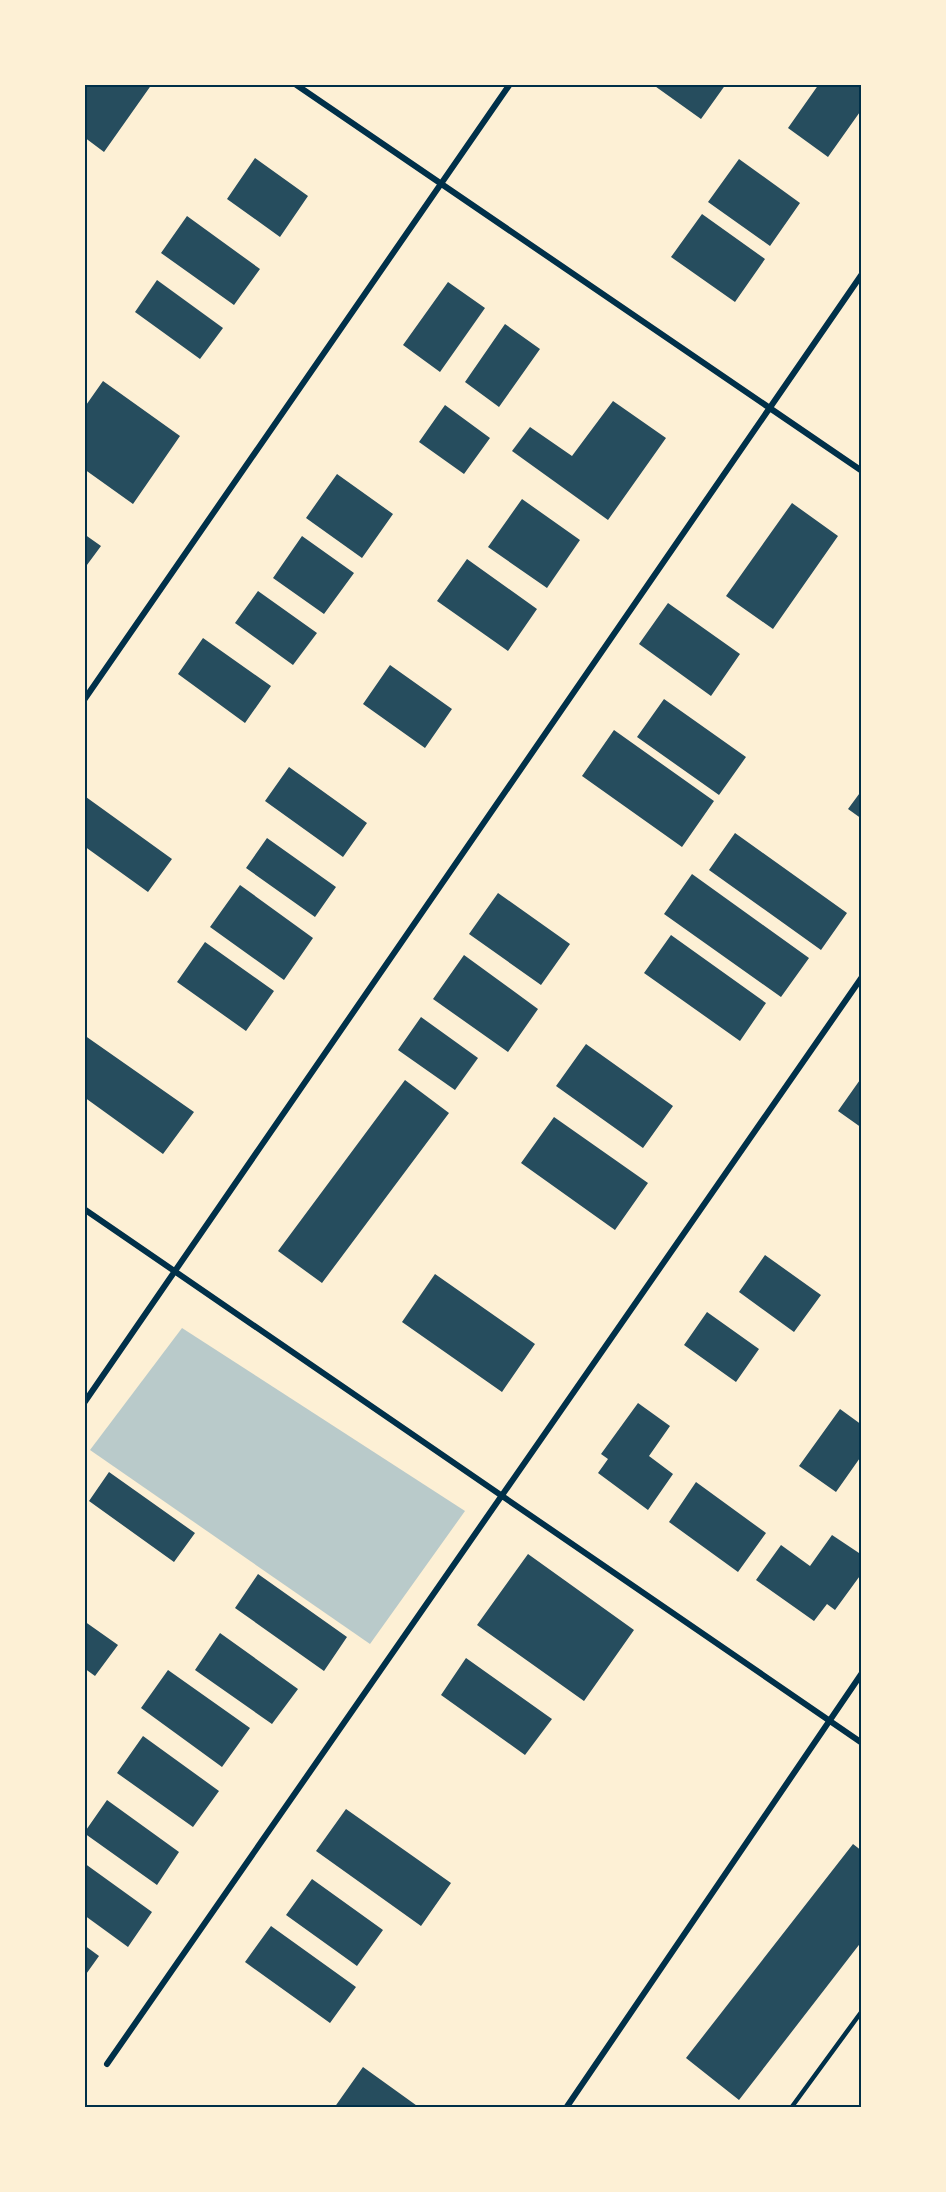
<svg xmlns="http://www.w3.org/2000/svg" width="946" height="2192" viewBox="0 0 946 2192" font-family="'Archivo Narrow',sans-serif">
  <rect width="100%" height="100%" fill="#fdf0d5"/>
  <path fill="#b9caca" d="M182 1328 465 1511 370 1644 90 1450Z"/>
  <path fill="#264d5e" d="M88 84H152L104 152 84 137V90Z
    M652 84H726L701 119Z
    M819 84H862V109L828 157 788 128Z
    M255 158 308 196 280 237 227 199Z
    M739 159 800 203 770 246 708 202Z
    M702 214 765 259 735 302 671 257Z
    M187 216 260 269 234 305 161 253Z
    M157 280 223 328 200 359 135 312Z
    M448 282 485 308 440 372 403 345Z
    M505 324 540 349 499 407 465 382Z
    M103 381 180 436 133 504 84 469V408Z
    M613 401 666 438 608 520 512 451 530 427 572 456Z
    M445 405 490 438 464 474 419 442Z
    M337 474 393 514 362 558 306 518Z
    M522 499 580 540 547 588 488 547Z
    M792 503 838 536 773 629 726 596Z
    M84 534 101 546 84 569Z
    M302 536 354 573 324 614 273 578Z
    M467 559 537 609 508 651 437 601Z
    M258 591 317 633 293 665 235 623Z
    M668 603 740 654 711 696 639 644Z
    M203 638 271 686 245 723 178 674Z
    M390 665 452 709 425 748 363 704Z
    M664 699 746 757 719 795 637 737Z
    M614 730 714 801 682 847 582 776Z
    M289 767 367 823 343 857 265 801Z
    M862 790V819L848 809Z
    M86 797 172 859 148 892 84 846V800Z
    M735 833 847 913 821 950 709 870Z
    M267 838 336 887 315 917 246 868Z
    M692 874 809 958 781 997 664 914Z
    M240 885 313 938 284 980 210 927Z
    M498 893 570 944 541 985 469 934Z
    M671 935 766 1003 740 1041 644 973Z
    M205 942 274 991 246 1031 177 982Z
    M464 955 538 1009 508 1052 433 999Z
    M421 1017 478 1058 455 1090 398 1050Z
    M84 1035 194 1112 163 1154 84 1097Z
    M586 1044 673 1106 643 1148 556 1086Z
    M862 1077V1128L838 1111Z
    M405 1080 449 1113 322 1283 278 1251Z
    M554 1117 648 1183 615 1230 521 1163Z
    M765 1255 821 1295 794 1332 739 1292Z
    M435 1274 535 1344 502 1392 402 1322Z
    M707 1312 759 1349 736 1382 684 1345Z
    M638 1403 670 1426 649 1456 673 1474 648 1510 598 1473 608 1459 601 1454Z
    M840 1409 862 1425V1455L836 1492 799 1466Z
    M109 1472 195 1533 174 1562 89 1501Z
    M696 1482 766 1533 738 1572 669 1522Z
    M832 1535 862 1555V1573L835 1610 827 1604 814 1621 756 1580 781 1545 810 1566Z
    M528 1554 634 1630 584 1701 477 1625Z
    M258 1574 347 1637 324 1671 235 1608Z
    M84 1621 118 1645 95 1676 84 1668Z
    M220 1633 298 1689 272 1724 195 1670Z
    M466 1658 552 1719 525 1755 441 1695Z
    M168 1670 250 1728 222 1767 141 1708Z
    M143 1736 219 1791 193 1827 117 1773Z
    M107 1800 179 1852 157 1885 84 1833Z
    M346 1809 451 1883 421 1926 316 1851Z
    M853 1844 862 1851V1941L739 2100 686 2058Z
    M84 1863 152 1912 128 1947 84 1915Z
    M312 1879 383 1930 357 1966 286 1915Z
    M271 1926 356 1987 330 2023 245 1962Z
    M84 1945 99 1956 84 1977Z
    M363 2067 420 2108H334Z"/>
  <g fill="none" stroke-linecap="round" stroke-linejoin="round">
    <path stroke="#003049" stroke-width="4.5" d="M791 2108 862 2011"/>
    <path stroke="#003049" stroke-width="6" d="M295 84 862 471
      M84 700 510 84
      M84 1209 862 1743
      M84 1403 862 274
      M107 2064 862 977
      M566 2108 862 1673"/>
  </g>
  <rect width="946" height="2192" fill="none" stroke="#fdf0d5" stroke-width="171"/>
  <rect x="86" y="86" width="774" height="2020" fill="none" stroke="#003049" stroke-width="2"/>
</svg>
